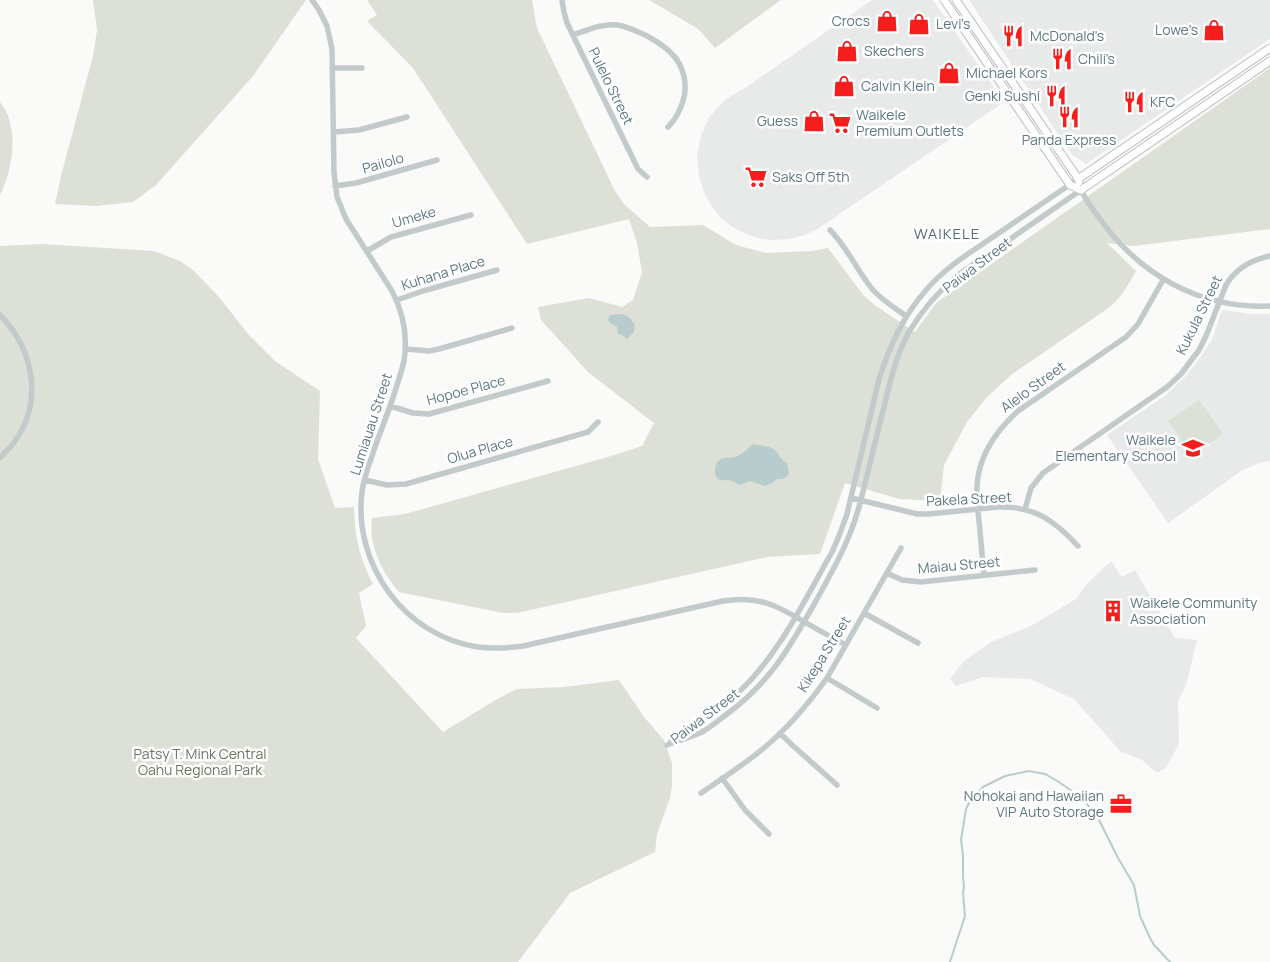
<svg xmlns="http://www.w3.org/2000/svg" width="1270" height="962" viewBox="0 0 1270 962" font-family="Manrope,sans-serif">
  <rect width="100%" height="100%" fill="#fafaf8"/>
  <path fill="#e8eae9" d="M872 0H933L1004 102 816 230 805 235 789 239 774 240 762 239 752 236 742 232 731 226 721 218 713 208 706 197 699 177 697 155 701 135 709 118 717 108 726 99 745 88Z
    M969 0H1270V39L1086 164 1072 155Z
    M1225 310 1250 314H1270V461L1259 463 1241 471 1168 523 1107 435 1166 395 1186 376 1207 348 1213 337 1221 312 1223 310Z
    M1111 561 1122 577 1135 570 1175 638 1197 640 1187 682 1178 702 1179 744 1166 768 1157 773 1142 760 1120 751 1074 699 1030 679 983 677 956 686 950 679 964 661 991 642 1031 626 1076 599 1085 586Z"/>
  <path fill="#dce0d6" d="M93 0H306L253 76 156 185 133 202 96 206 55 204 61 176 93 56 97 30Z
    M367 0H532L537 28 615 191 624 204 650 227 703 225 736 245 766 253 812 251 828 248 864 296 876 306 915 332 936 303 1270 68V229L1134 246 1107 243 1136 271C1128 285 1121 299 1107 309L1011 375 987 397 967 422 944 465 940 501 899 499 845 483 820 554 767 557 517 613H503L399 592C382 572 368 545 372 518L405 514 608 457 642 446 654 423 588 372 541 320 538 307 589 298 622 307 633 300 642 272 637 243 629 219 527 244 413 68 367 21 377 15Z
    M649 0H781L715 48 701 32 695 27Z
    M0 102C20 126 13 170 0 195Z
    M42 244 154 251 180 261 193 270 219 297 248 334 275 361 320 391 318 459 335 508 354 507C355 538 359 556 373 584L359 593 366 626 356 638 443 732 499 698 517 689 564 687 619 680 644 717 664 740 672 763V786L670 798 657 834 655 852 570 893 518 962H0V246Z
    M1199 400 1223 434 1192 455 1168 421Z"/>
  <path fill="#b9cccd" d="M623 314 630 318 635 325 634 332 627 339 622 335 618 334 617 327 610 323 608 320 610 315Z
    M753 444C761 446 770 445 776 451 780 456 781 460 787 463L789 474C785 479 783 479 777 479L772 483 765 486 750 481 740 485C737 484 733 481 729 480 725 480 722 481 718 479 716 477 715 474 715 472 715 453 729 460 737 456 743 454 748 448 753 444Z"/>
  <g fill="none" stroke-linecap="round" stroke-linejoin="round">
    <path stroke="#b9cccd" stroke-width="2" d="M950 962 965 916 963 893 964 886 963 878V855L961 840 966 809 969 803 983 787 1005 776 1029 771 1045 774 1059 782 1083 799 1098 818 1118 858 1134 885 1140 916 1150 938 1154 945 1170 962"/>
    <g stroke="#b6bec1" stroke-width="9">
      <path id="major" d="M944 0 1070 185 1081 190
        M956 0 1075 174 1078 179 1079 182
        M1078 179 1270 48
        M1081 190 1270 61"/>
    </g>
    <path stroke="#c2cacc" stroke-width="5.5" d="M312 0 319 10 327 26 332 49 334 173 337 197 346 219 392 291C404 314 408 336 404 361 397 390 386 417 376 444 371 460 364 476 362 492 353 564 404 636 478 647 493 649 508 648 523 646L723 601C759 595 778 606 808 624 820 631 833 638 846 645
      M562 0 564 12 567 23 638 169 647 177
      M573 35C588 30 602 23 618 25 629 27 637 31 647 36 656 41 665 46 672 54 684 66 688 85 683 101 680 111 676 119 668 127
      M332 68H362
      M334 132 359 130 407 117
      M335 186 356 183 437 160
      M830 230C848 248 857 271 873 290 883 301 895 308 906 316
      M367 251 391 237 471 215
      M397 300 423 291 497 270
      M0 315C33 349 44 400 15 441 11 447 5 452 0 458
      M406 349 429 351 439 349 512 328
      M390 406 413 413 429 414 548 381
      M365 480 387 485 406 484 588 432 598 422
      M851 498 901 510 917 514H929L998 507C1034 506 1054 520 1078 546
      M1025 509 1031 488 1043 473 1167 387 1181 374 1199 350 1206 336 1226 285C1236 268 1251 260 1270 256
      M887 573 902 580 921 582 1035 570
      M984 575C982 557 981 539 979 521 978 510 976 498 977 487 978 456 996 431 1018 411L1126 337 1138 324 1163 280
      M864 613 918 643
      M827 678 877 708
      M780 733 791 744 837 785
      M671 741C679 735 687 728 695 722 710 712 726 704 739 692 780 653 804 601 832 552L839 536 847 514 879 379C890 345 903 316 927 289 945 268 968 254 990 239 1019 219 1049 199 1078 179
      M667 745C678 741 691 737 702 732 711 727 719 720 727 714 771 682 791 645 817 599 835 566 852 537 861 499 869 469 876 438 884 407 890 382 896 355 909 332 922 310 939 291 958 275L1081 190C1086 200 1093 210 1100 219 1140 275 1200 309 1270 306
      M722 778 745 810 769 834
      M701 793C723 778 745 764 765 747 789 727 809 703 827 678L901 548"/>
    <use href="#major" stroke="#fff" stroke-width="7"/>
  </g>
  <defs>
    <g id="shop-bare" transform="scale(1.725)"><path d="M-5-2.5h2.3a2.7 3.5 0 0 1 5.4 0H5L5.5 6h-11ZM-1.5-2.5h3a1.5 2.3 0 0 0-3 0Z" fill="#f51e1d" stroke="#fff" stroke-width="2.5" paint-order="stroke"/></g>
    <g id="restaurant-bare" transform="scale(1.725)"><path d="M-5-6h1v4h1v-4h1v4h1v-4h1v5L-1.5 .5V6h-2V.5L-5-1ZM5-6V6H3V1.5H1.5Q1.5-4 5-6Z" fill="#f51e1d" stroke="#fff" stroke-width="2.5" paint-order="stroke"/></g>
    <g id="supermarket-bare" transform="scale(1.725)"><path d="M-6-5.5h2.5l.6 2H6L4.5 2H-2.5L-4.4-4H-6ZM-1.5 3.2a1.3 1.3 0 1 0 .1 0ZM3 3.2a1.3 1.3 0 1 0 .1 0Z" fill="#f51e1d" stroke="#fff" stroke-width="2.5" paint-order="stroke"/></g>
    <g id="school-bare" transform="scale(1.725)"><path d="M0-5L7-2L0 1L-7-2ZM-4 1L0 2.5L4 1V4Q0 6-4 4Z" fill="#f51e1d" stroke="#fff" stroke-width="2.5" paint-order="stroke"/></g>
    <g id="building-bare" transform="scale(1.725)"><path d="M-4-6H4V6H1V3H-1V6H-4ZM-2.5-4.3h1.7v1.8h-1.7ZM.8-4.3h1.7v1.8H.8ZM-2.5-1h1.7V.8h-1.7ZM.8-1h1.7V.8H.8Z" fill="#f51e1d" stroke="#fff" stroke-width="2.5" paint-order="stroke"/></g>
    <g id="office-bare" transform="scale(1.725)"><path d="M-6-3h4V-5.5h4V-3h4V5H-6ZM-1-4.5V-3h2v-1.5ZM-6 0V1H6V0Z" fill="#f51e1d" stroke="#fff" stroke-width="2.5" paint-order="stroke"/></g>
  </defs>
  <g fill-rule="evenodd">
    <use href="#shop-bare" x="887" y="21"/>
    <use href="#shop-bare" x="919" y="24"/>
    <use href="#shop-bare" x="1214" y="30"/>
    <use href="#restaurant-bare" x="1013" y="36"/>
    <use href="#shop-bare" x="847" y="51"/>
    <use href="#restaurant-bare" x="1062" y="59"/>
    <use href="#shop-bare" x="949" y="73"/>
    <use href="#shop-bare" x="844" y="86"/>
    <use href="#restaurant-bare" x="1056" y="96"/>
    <use href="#restaurant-bare" x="1134" y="102"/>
    <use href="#restaurant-bare" x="1069" y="117"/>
    <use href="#shop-bare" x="814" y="121"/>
    <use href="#supermarket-bare" x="840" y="123"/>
    <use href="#supermarket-bare" x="756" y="177"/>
    <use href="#school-bare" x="1193" y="448"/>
    <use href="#building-bare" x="1113" y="611"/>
    <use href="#office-bare" x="1121" y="804"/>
  </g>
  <g text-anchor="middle" stroke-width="5" stroke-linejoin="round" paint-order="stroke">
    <g font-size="14" fill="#5e7880" stroke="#fff" text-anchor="start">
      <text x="870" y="26" text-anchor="end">Crocs</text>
      <text x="936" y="29">Levi's</text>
      <text x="1198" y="35" text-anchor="end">Lowe's</text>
      <text x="1030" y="41">McDonald's</text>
      <text x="864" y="56">Skechers</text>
      <text x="1078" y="64">Chili's</text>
      <text x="966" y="78">Michael Kors</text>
      <text x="861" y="91">Calvin Klein</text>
      <text x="1040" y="101" text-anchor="end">Genki Sushi</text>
      <text x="1150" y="107">KFC</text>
      <text x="856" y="120">Waikele<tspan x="856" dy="16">Premium Outlets</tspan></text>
      <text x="798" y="126" text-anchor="end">Guess</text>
      <text x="1069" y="145" text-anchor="middle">Panda Express</text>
      <text x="772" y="182">Saks Off 5th</text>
      <text x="1176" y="445" text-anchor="end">Waikele<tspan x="1176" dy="16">Elementary School</tspan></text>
      <text x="1130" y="608">Waikele Community<tspan x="1130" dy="16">Association</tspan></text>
      <text x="1104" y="801" text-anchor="end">Nohokai and Hawaiian<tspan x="1104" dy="16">VIP Auto Storage</tspan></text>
    </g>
    <g font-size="14" fill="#5e7880" stroke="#fff">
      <text transform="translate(611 86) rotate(64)" y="5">Pulelo Street</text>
      <text transform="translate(383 163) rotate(-16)" y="5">Pailolo</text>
      <text transform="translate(414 217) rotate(-16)" y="5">Umeke</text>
      <text transform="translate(977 265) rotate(-37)" y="5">Paiwa Street</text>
      <text transform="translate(443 273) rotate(-17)" y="5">Kuhana Place</text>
      <text transform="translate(1199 315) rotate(-64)" y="5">Kukula Street</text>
      <text transform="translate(1033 387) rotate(-36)" y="5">Alelo Street</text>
      <text transform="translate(466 390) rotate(-15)" y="5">Hopoe Place</text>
      <text transform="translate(371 424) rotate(-72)" y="5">Lumiauau Street</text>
      <text transform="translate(480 450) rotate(-16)" y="5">Olua Place</text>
      <text transform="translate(969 499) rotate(-3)" y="5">Pakela Street</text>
      <text transform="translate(959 565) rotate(-5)" y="5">Maiau Street</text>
      <text transform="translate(824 654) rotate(-58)" y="5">Kikepa Street</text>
      <text transform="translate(705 716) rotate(-37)" y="5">Paiwa Street</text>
    </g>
    <g font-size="14" fill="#68775e" stroke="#fff">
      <text x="200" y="759">Patsy T. Mink Central<tspan x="200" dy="16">Oahu Regional Park</tspan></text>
    </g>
    <g font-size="15" letter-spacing="1" fill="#556a70" stroke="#fff">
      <text x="947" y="239">WAIKELE</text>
    </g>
  </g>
</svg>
